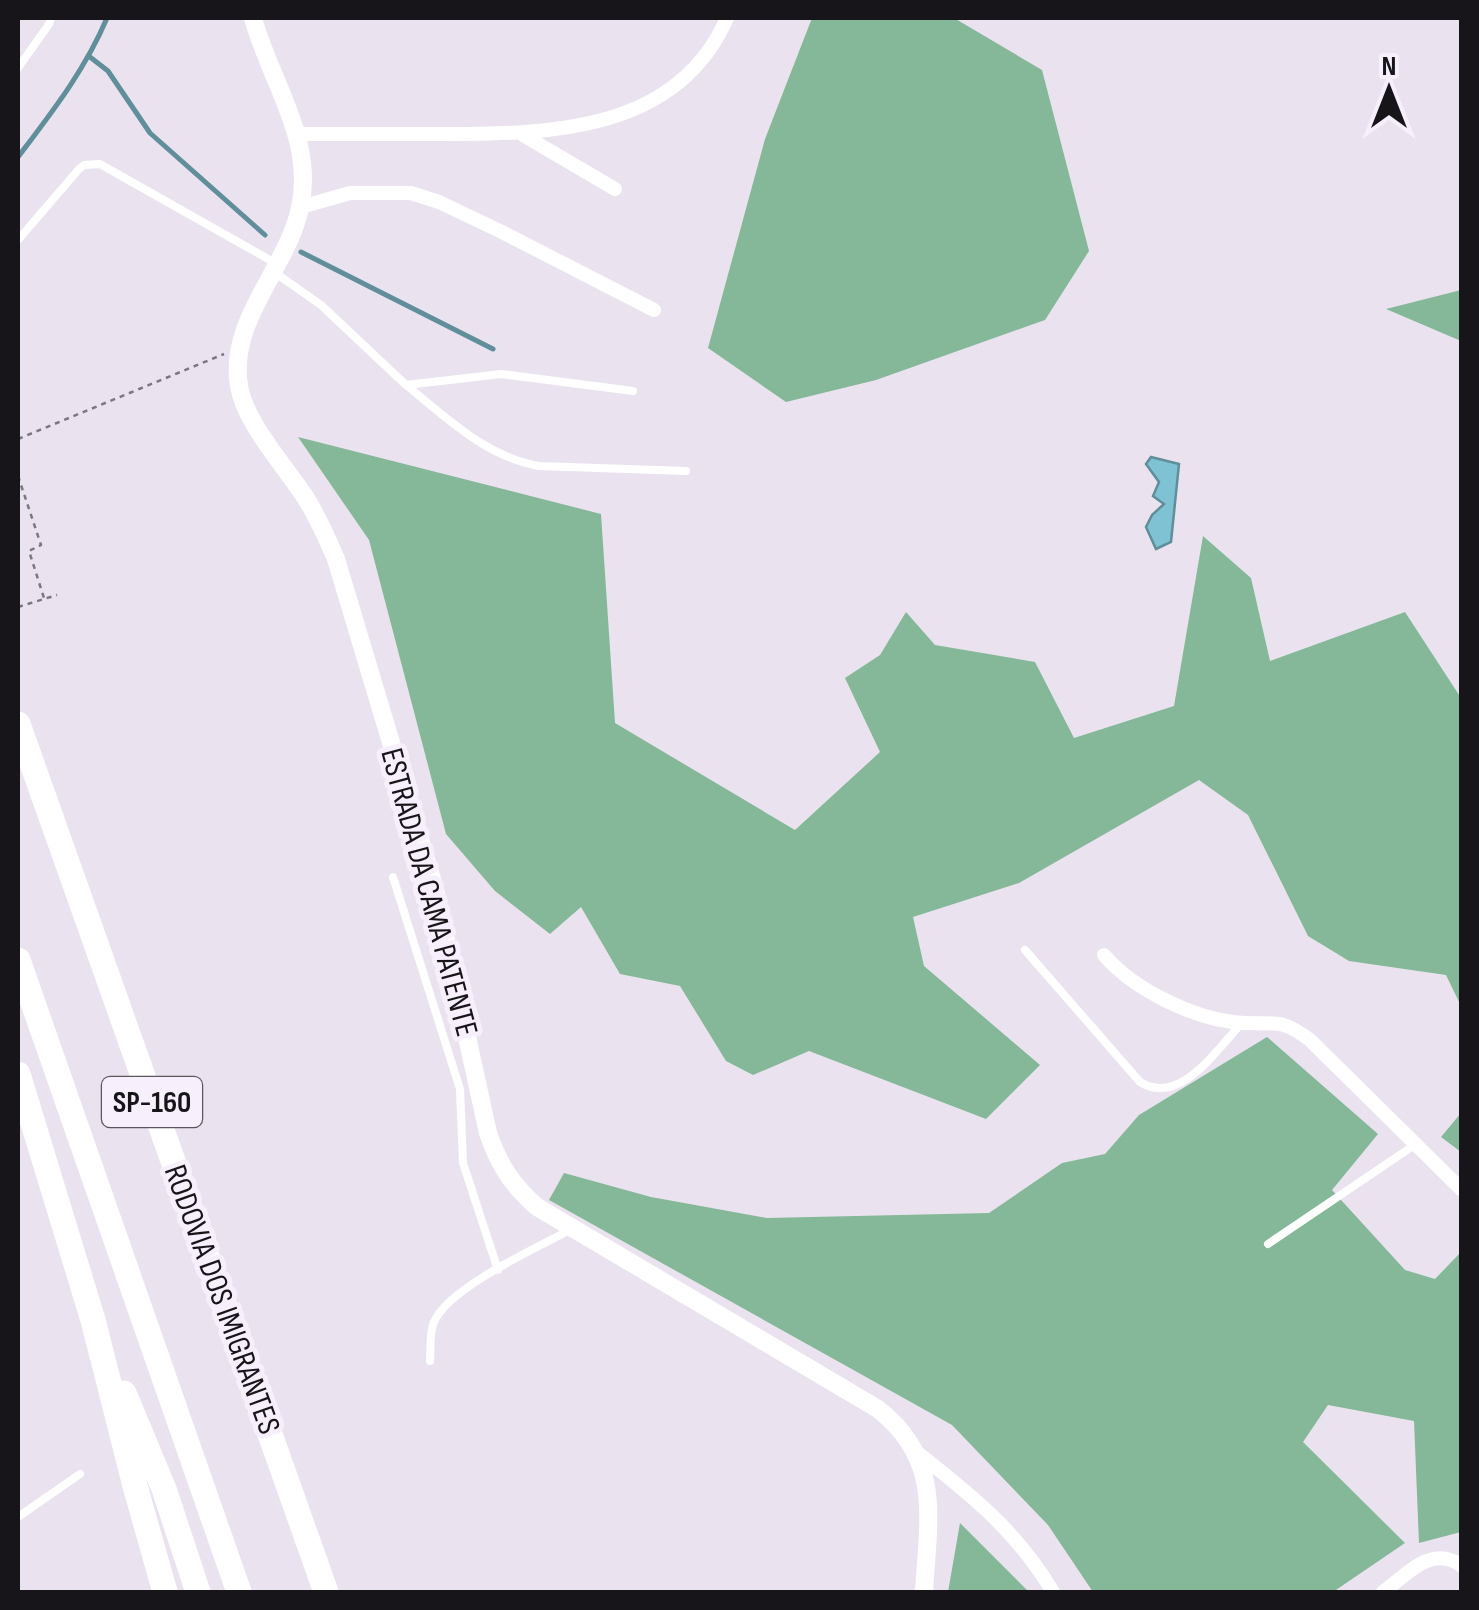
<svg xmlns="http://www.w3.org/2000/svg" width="1479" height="1610" viewBox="0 0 1479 1610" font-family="'Sofia Sans Condensed',sans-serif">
  <rect width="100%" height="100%" fill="#eae3ef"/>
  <path fill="#84b898" d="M812 18H954L1042 70 1089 251 1045 320 876 380 786 402 708 348 765 139Z
    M1461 290V341L1386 309Z
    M298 437 601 514 615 723 795 830 880 752 845 678 880 655 906 612 935 645 1035 662 1074 738 1174 706 1203 536 1251 578 1270 661 1405 612 1461 698V1006L1446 975 1349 961 1308 936 1248 815 1199 780 1019 883 913 917 924 966 1040 1065 986 1119 809 1051 753 1075 726 1061 680 986 620 974 581 907 550 934 495 891 446 834 369 540Z
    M1267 1037 1378 1134 1332 1190 1405 1270 1435 1279 1461 1252V1532L1419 1543 1414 1421 1328 1405 1303 1442 1405 1543 1333 1592H1093L1048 1525 952 1425 549 1200 564 1173 651 1197 767 1218 989 1213 1062 1163 1105 1154 1139 1115Z
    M1461 1113V1152L1441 1137Z
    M960 1523 1029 1592H948Z"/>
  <path fill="#7fc2d3" stroke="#608e9b" stroke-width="2.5" d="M1151 457 1179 464 1171 542 1156 549 1146 527 1152 515 1164 504 1153 496 1159 482 1146 464Z"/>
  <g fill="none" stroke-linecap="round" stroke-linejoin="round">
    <path stroke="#608e9b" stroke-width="5" d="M90 57 108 71 150 133 265 235
      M18 157C52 112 85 70 107 18
      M301 252 493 349"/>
    <path stroke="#7c777f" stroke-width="2.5" stroke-dasharray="5 5" stroke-linecap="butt" d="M18 439 224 354
      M18 476 41 545 29 551 44 598
      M18 607 57 595"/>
    <path stroke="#fff" stroke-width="8" d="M18 68 49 24 51 18
      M18 240 79 169 84 165 100 164 277 264
      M274 272 321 305 406 385 501 374 633 391
      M406 385C447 418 485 456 538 466L686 471
      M393 877 460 1089 463 1163 498 1270
      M1025 950 1140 1082C1180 1107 1217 1049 1242 1023
      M1268 1244 1416 1144
      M430 1361C431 1349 429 1333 434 1322 448 1288 538 1247 572 1229
      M18 1517 80 1474"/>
    <path stroke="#fff" stroke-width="14" d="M297 134C346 134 394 134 443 134 551 134 677 132 727 18
      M523 135 615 189
      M301 207 350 193H411L439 202 502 232 654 310
      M1104 955C1134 990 1197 1021 1244 1023 1277 1024 1282 1019 1310 1040L1462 1190
      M919 1454C974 1497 1017 1532 1053 1592
      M1383 1592C1408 1574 1431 1544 1462 1566"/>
    <path stroke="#fff" stroke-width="18" d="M253 18C270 81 315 139 300 208 287 269 228 320 239 386 245 423 285 466 305 497 318 517 327 538 336 559L434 886 488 1133C499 1165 512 1185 537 1207L878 1409C943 1460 928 1519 924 1592"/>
    <path stroke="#fff" stroke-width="25" d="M18 724 326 1592
      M18 960 239 1592
      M18 1074 93 1320 135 1486 165 1592
      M124 1393 164 1489 198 1592"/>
  </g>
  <g text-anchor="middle" stroke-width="10" stroke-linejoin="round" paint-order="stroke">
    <rect fill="#f7f0fc" stroke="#5a575d" stroke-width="2.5" x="102" y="1077" width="100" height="50" rx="8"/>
    <g font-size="30" font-weight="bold" fill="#171519">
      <text x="152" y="1112">SP-160</text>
    </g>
    <g font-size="32" fill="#171519" stroke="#f7f0fc">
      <text transform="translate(430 892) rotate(75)" y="11">ESTRADA DA CAMA PATENTE</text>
      <text transform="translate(223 1299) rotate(70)" y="11">RODOVIA DOS IMIGRANTES</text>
    </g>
  </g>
  <rect width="1479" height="1610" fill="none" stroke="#171519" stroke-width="40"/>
  <g transform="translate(1389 90)" stroke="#f7f0fc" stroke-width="8" paint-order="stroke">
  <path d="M0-8L18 38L0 25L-18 38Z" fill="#171519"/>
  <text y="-15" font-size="28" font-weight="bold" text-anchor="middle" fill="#171519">N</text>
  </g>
</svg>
